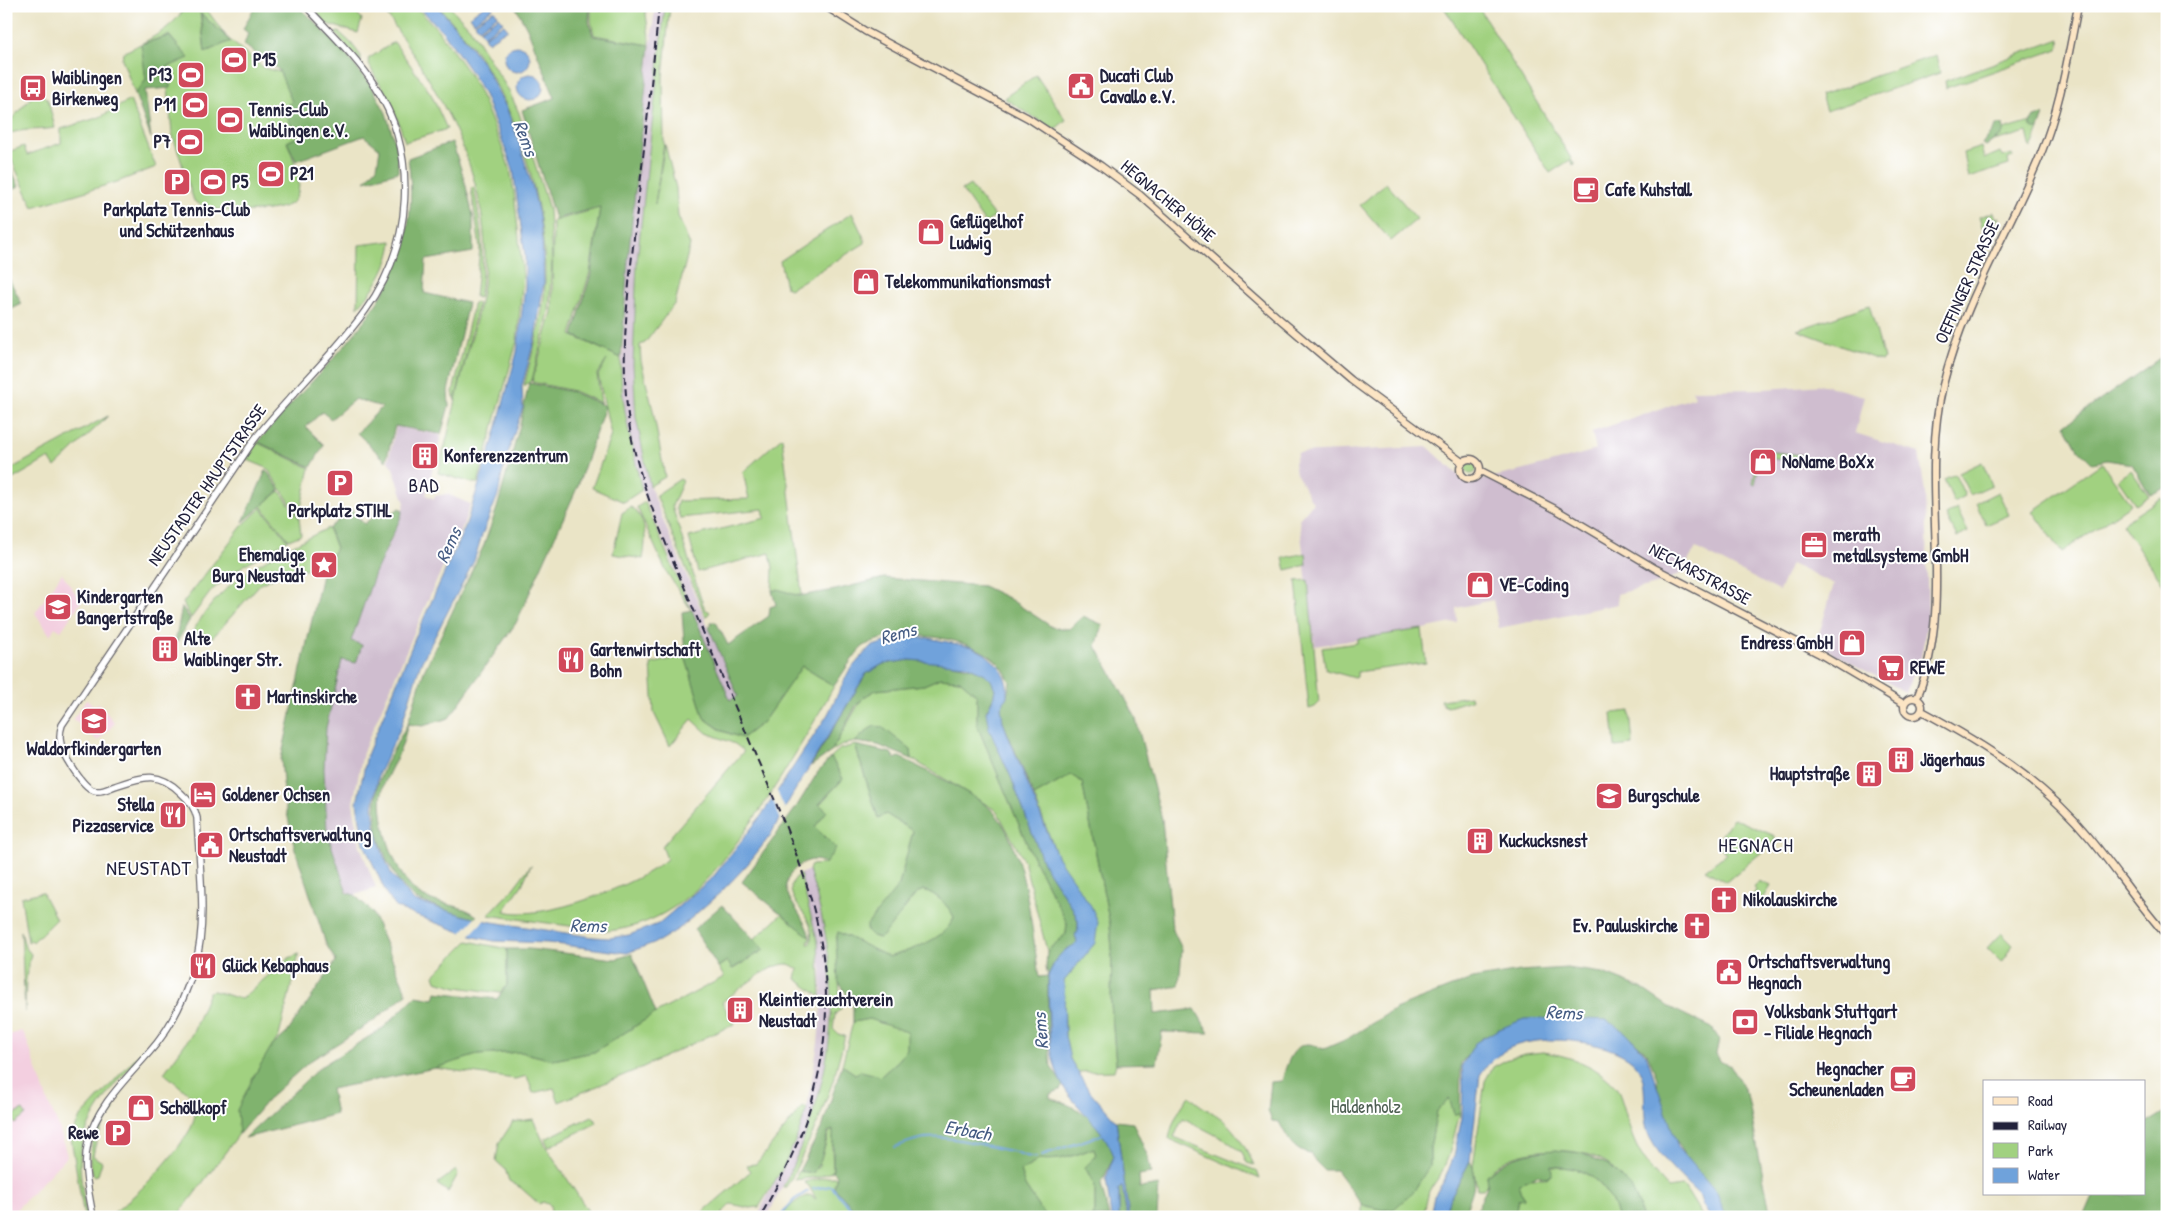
<svg xmlns="http://www.w3.org/2000/svg" width="2173" height="1223" viewBox="0 0 2173 1223" font-family="'Patrick Hand',sans-serif">
  <rect width="100%" height="100%" fill="#fff"/>
  <filter id="ink" filterUnits="userSpaceOnUse"><feTurbulence type="fractalNoise" baseFrequency=".02" numOctaves="2"/><feDisplacementMap in="SourceGraphic" scale="10" xChannelSelector="R" yChannelSelector="G"/><feConvolveMatrix kernelMatrix="1 2 1 2 8 2 1 2 1" color-interpolation-filters="sRGB"/></filter>
  <filter id="wash" filterUnits="userSpaceOnUse"><feTurbulence type="fractalNoise" baseFrequency=".0096" numOctaves="4" result="noise"/><feDisplacementMap in="SourceGraphic" scale="20" xChannelSelector="R" yChannelSelector="G"/><feGaussianBlur stdDeviation="1.12" result="paint"/><feColorMatrix in="noise" values="0 0 0 0 0 0 0 0 0 0 0 0 0 0 0 0 0 1.4 0 .05"/><feComposite in="paint" operator="in"/></filter>
  <g filter="url(#wash)">
    <rect width="100%" height="100%" fill="#eae4c6"/>
    <path fill="#f3cfe0" d="M62 573 81 602 61 631 55 627 50 635 35 613Z
      M86 700 95 706 98 703 115 723 98 741 73 719Z
      M21 1031 25 1035 48 1102 59 1127 67 1156 9 1217H6V1036Z"/>
    <path fill="#cfbdcf" d="M655 6H665V14L637 261 633 364 636 417 650 486 665 525 738 696 730 700 642 490 625 416 621 382 628 260Z
      M1824 385 1864 396 1855 433 1919 453 1925 492 1928 617 1921 658 1905 692 1816 644 1834 584 1791 564 1779 591 1696 548 1680 574 1660 583 1617 594 1618 604 1499 628 1493 600 1456 608 1457 622 1418 630 1315 646 1299 519 1313 503 1296 473 1294 463 1298 453 1428 447 1467 483 1525 470 1596 450 1592 432 1695 397 1692 390 1764 389Z
      M396 427 441 435 426 495 434 499 435 496 447 494 470 504 463 526 434 586 363 752 353 803 360 846 376 888 355 895 348 894 327 832 324 769 326 728 342 660 355 663 351 641 375 573 392 538 405 503 393 468 388 461Z
      M809 870 822 909 830 956 832 990 828 1054 816 1106 796 1159 767 1217H757L798 1135 807 1108 818 1043 822 997 821 970 818 943 800 874Z"/>
    <path fill="#a1d180" stroke="#627a5e" d="M186 6H204L226 36 200 13 205 52 231 41 264 68 280 72 293 102 283 108 298 137 287 142C293 158 304 181 296 198 289 216 220 212 204 207 201 205 197 203 194 201L172 133 168 88 171 87 163 69 188 58 169 35 142 44 146 80 135 94 122 59 123 53C146 41 172 30 186 6Z
      M310 6H351L362 19 358 33 327 24Z
      M381 6H415L437 29 470 75 483 100 500 142 510 169 514 192 523 276 517 341 478 483H472L438 473C448 436 456 399 465 362 474 328 485 293 485 258 485 160 434 84 381 6Z
      M438 6H449L470 28 509 91 519 113 549 209 552 261 549 312 532 380 524 386C532 352 544 317 545 282 546 213 523 128 487 69 474 46 456 26 438 6Z
      M591 6H645L650 45 594 35 591 21Z
      M665 6H670L663 78 664 142 655 204 665 144 676 188 678 216 690 245 675 303 645 343 640 345 641 361 653 410 665 477 650 486 636 417 633 364 637 261Z
      M1443 6H1478L1575 165 1574 166 1570 160 1550 173Z
      M339 32 351 43 361 56V62L335 33Z
      M2060 39 2058 49 1946 88 1945 81Z
      M394 42 431 94 447 129 405 142C400 125 394 109 386 94 379 81 371 73 368 59Z
      M1936 55 1940 73 1826 111 1821 95Z
      M1036 75 1066 120 1054 130 1004 98Z
      M38 90 48 100 55 128C37 131 21 128 6 135V125Z
      M130 100 156 167 117 182 33 207 8 152 24 146 27 155 61 143V129L100 117Z
      M2031 122V127L2039 129 2031 149 2027 132 1994 141 2004 130Z
      M1981 147 1984 159 2000 152 2002 157 2012 154 2013 157 2008 159 2009 165 1968 178 1963 153Z
      M1386 183 1417 219 1391 241 1360 205Z
      M970 185 995 217 985 223 962 190Z
      M474 187C481 224 486 261 479 298L475 297 480 248 471 188Z
      M600 208 590 272 571 335 621 358C620 404 632 446 642 490L624 502 592 488 611 435 598 375 607 360 597 374 601 403 574 391 532 382 552 312 553 221Z
      M1994 212 1996 218 1999 217 1991 235 1985 237 1979 217Z
      M852 213 865 240V243L790 289 786 287 780 261Z
      M392 241C390 265 374 290 358 307L359 245Z
      M474 302 478 304 455 401 453 392Z
      M1869 305 1884 359 1881 361 1797 330Z
      M108 416 55 467 49 458 13 479 7 471Z
      M782 437 802 595C792 596 783 588 772 591L773 568 770 553 698 572 689 537 765 518 763 509 680 518 676 508 678 501 749 499 743 472Z
      M256 442 310 468 299 516 267 468 245 459Z
      M1764 451 1802 455 1798 466 1789 464 1790 461 1760 457 1755 485 1753 484 1758 452Z
      M1465 468a6 6 0 1 1 12 0a6 6 0 1 1-12 0Z
      M1982 462 1992 485 1970 495 1959 473Z
      M2102 463 2131 504 2062 552 2033 511Z
      M2131 470 2149 496 2136 505 2118 479Z
      M1955 474 1965 496 1954 502 1944 479Z
      M680 479 683 481 672 506 700 596 705 609 710 612 706 617 656 495Z
      M280 491 299 518 301 535 289 540 261 506Z
      M1998 492 2009 515 1986 525 1976 503Z
      M2161 498 2167 506V584L2164 585 2122 524Z
      M645 502 691 610 666 571 637 507Z
      M631 507C648 519 646 541 643 559L613 554 622 513Z
      M261 508 288 540 244 565 212 590 191 618 183 603 242 526Z
      M1957 509 1968 532 1957 537 1946 515Z
      M328 528 336 548 323 569H291L260 584 213 637 192 633C224 575 272 556 328 528Z
      M1306 553 1307 565 1286 570 1283 558Z
      M1308 580 1319 703 1315 707 1309 709 1296 581Z
      M1422 629 1426 663 1357 672V677L1355 678 1326 670 1322 648 1357 643V639Z
      M685 656 704 718 722 731 742 738 763 722 802 666 834 686C812 727 789 765 764 804 740 838 715 877 681 902 660 918 633 929 607 931L488 915 512 890 531 865 522 885 504 911C543 922 639 884 667 859L662 846 744 751 735 744 707 733 692 719 670 746 654 713 651 664Z
      M940 678 960 680 977 695V725L1031 853 1067 923 1066 934 1047 951 1024 861 997 811 912 759 911 750 869 729 855 742 842 745 831 752 863 697 876 690 924 685Z
      M1470 696 1471 700 1448 707 1443 705 1441 700Z
      M1630 711 1633 745 1615 747 1612 713Z
      M855 745 878 818 886 814 913 831 899 885 867 931 872 936 878 938 916 894 923 890C936 893 948 905 954 917 946 940 910 950 889 957L838 932 836 940 841 1009 835 1014 833 1029 838 1034 845 1036 833 1081 818 1122 791 1179 786 1187H783C836 1075 847 990 809 870L811 865 825 864 815 827 819 805 843 779 831 757 840 749Z
      M1071 775 1082 782 1110 925 1112 949 1111 1003 1116 1064 1114 1071 1078 1072 1070 1059 1065 1036 1064 981 1095 943 1072 881 1058 858 1034 796Z
      M1733 818 1775 836V841L1726 882 1705 870 1726 854 1717 842Z
      M800 874 818 943 821 997 796 979 798 969C794 967 791 964 787 964 768 964 738 991 722 1002L734 1024 641 1068 559 1102 554 1088 533 1093 527 1076 515 1079 435 1068 477 1055 521 1052 553 1060 594 1052 656 1013 724 977 718 967 727 961 733 969 764 950 753 940 782 914 810 937 808 944H810C812 937 812 931 810 925 803 907 778 891 800 874Z
      M1759 881 1771 886 1760 904 1758 901 1755 904 1749 901 1756 890 1754 888Z
      M42 892 56 919 33 942 31 940 28 942 21 897Z
      M21 931 25 947 31 954 26 977 25 1012Z
      M2001 933 2013 945 2001 962 1987 948Z
      M468 941 507 949V985L500 993 457 987 436 981 434 975Z
      M299 954 279 1036 254 1076 238 1133 239 1134 177 1217H108C137 1196 173 1159 191 1128 195 1121 195 1110 198 1102L164 1073 192 1034 209 992 214 991 241 999 289 958Z
      M869 1019 908 1032 907 1050 899 1060 880 1077 855 1074 842 1065 853 1022Z
      M158 1033C133 1068 87 1107 81 1151 78 1173 84 1196 87 1217H84L71 1138 79 1119Z
      M1543 1052C1570 1056 1596 1065 1615 1086 1622 1094 1628 1126 1633 1138 1640 1157 1654 1173 1668 1188L1681 1186 1685 1188 1703 1217H1641C1638 1198 1633 1190 1620 1177 1616 1173 1614 1168 1610 1165 1586 1146 1527 1146 1502 1162 1496 1165 1492 1170 1487 1175L1488 1184 1483 1189H1477L1473 1166 1485 1081 1493 1067 1506 1060 1524 1054Z
      M1190 1096C1199 1107 1212 1111 1222 1119 1237 1132 1246 1148 1254 1165L1247 1163 1242 1152 1227 1141 1183 1118 1174 1137 1257 1171 1260 1179 1169 1139C1171 1125 1180 1106 1190 1096Z
      M1449 1097 1454 1114 1460 1113 1449 1155 1441 1174 1429 1191 1423 1217H1362V1205L1384 1210 1394 1209 1430 1165V1148L1437 1111Z
      M111 1106 115 1109C103 1123 96 1137 93 1156L102 1162 98 1175 94 1176C82 1156 99 1123 111 1106Z
      M803 1106 807 1108 798 1135 783 1168 759 1207 750 1208 731 1204 718 1217H697L751 1171 746 1165 756 1164Z
      M23 1110 26 1115 15 1124 13 1122 15 1114Z
      M592 1116 597 1123 548 1147 545 1139Z
      M533 1119 545 1145 592 1217H549L551 1213 550 1205 543 1202 539 1204 521 1188 509 1181 505 1169 496 1161 499 1143 513 1122Z
      M830 1130 834 1133 832 1148 833 1171 819 1177 794 1180 799 1171 802 1172 818 1168Z
      M1094 1148 1096 1156 1085 1167 1095 1186V1212L1091 1217H1046L1025 1186 1020 1171 1033 1164 1039 1159C1059 1162 1076 1155 1094 1148Z
      M1550 1167C1558 1167 1567 1167 1574 1169 1596 1175 1613 1195 1617 1217H1514L1518 1200 1524 1199 1519 1184C1529 1178 1535 1176 1547 1179L1552 1174Z
      M456 1170 458 1174 448 1192 437 1184Z
      M827 1177H837L834 1187 861 1217H782C789 1206 798 1198 810 1195L816 1199 809 1186 804 1182Z"/>
    <path fill="#80b36e" stroke="#516a54" d="M255 6H296L308 15 344 52 372 87 386 113 398 153V172L365 181 377 167 380 149 364 136 296 161 287 142 297 137 283 108 292 102 279 70 244 45 248 33 243 29Z
      M515 6H590L589 21 593 36 650 45 628 260 621 358 573 335 591 274 600 207 555 219 522 110 555 98 527 28Z
      M201 14 231 41 205 52Z
      M169 36 189 58 163 69 171 88 145 90 151 138 135 94 146 80 141 44Z
      M2044 115 2039 129H2034L2031 127V122L2034 117Z
      M1996 125H2003L2004 130 2002 135 1986 146 1982 144Z
      M452 142 464 178 473 216V252L426 260 424 293 468 303 448 391 449 406 441 434 395 426 386 461 357 433 382 407 355 399 331 419 322 412 306 427 324 445 311 467 258 442C332 351 428 291 408 158Z
      M12 171 19 186 6 193V177Z
      M6 273 22 304 8 311 6 308Z
      M2167 353V491L2165 488 2150 495 2132 464 2107 460 2092 463 2078 449 2065 425Z
      M529 383 573 392 605 406 577 488 516 623 449 718 423 726 408 724C405 734 403 744 399 753 393 766 385 778 382 792 377 819 396 879 419 894 437 906 461 903 477 916L473 920 415 899 399 882 387 861 377 832 375 808 378 784 385 765 408 723 424 671 484 545 497 508 520 425Z
      M266 470 280 490 243 522Z
      M399 508 403 510 400 519 375 573 351 641 362 645 356 663 342 660 326 728 324 769 327 832 347 893 355 895 372 912 407 994 373 1021 310 1061 270 1097 239 1134 237 1110 254 1076 271 1047 287 1033 336 961 326 944 295 849 285 804 281 759 323 570 336 548 329 528 351 509 364 524 381 510 388 517Z
      M884 578 983 586 1008 598 1052 627 1069 629 1083 616 1103 625 1096 646 1135 716 1162 819 1172 928 1182 949 1179 986 1154 990 1155 1014 1195 1009 1209 1033 1162 1032 1157 1063 1116 1064 1111 1003 1112 949 1110 925 1082 782 1071 775 1034 796 1003 722 1001 707 1007 696 1010 682C1007 676 1004 670 1000 665 976 636 895 626 864 646 856 651 840 678 834 686L802 666 763 722 742 738 723 731 704 718 685 656 682 612 692 610 730 700 738 696 709 628 711 622H716L728 645 769 616 770 607 776 605 772 591 778 589 799 596 835 590Z
      M182 607 190 619 174 648Z
      M910 660C928 662 996 662 995 690 994 698 989 705 986 712L998 749 1011 777 1044 865 1073 909 1078 921V928L1075 936 1077 942 1074 947 1066 949 1053 965 1048 976V1032L1051 1067 1063 1085 1060 1090 1050 1094V1098C1083 1108 1103 1124 1114 1156L1101 1184 1109 1217H1091L1095 1212V1186L1085 1167 1096 1156 1094 1148C1076 1155 1059 1162 1039 1159L1033 1164 1020 1171 1025 1186 1046 1217H861L834 1187 837 1175 833 1171V1130L828 1132 821 1160 813 1173 799 1171 823 1125 842 1065 855 1074 861 1071 877 1075 880 1077 899 1060 907 1049V1032L869 1019 853 1022V1004L838 981 836 940 838 932 889 957C910 950 946 940 954 917 948 905 936 893 923 890L916 894 883 936 879 938 872 936 867 931V925L899 885 913 831 886 814 878 818 855 745 891 753 895 759 899 757 910 762C931 774 984 798 997 816 1026 853 1032 931 1039 977L1048 976 1046 967 1047 951 1066 934 1067 923 1031 853 977 725V695L960 680 940 678 924 685 876 690 864 697 856 706 831 752 811 766 866 674 883 664Z
      M875 726 882 727 911 750 912 759 878 745 855 742 869 729Z
      M831 757 843 779 819 804 827 811 815 827 836 848 825 864C821 862 818 860 814 860 801 860 785 875 786 888 788 902 806 919 810 937L742 882 795 809 818 772Z
      M722 905 764 950 732 969 727 961 718 967 694 929Z
      M507 949H529L615 959 632 954 656 1013 594 1052 553 1060 521 1052 477 1055 435 1068 331 1089 336 1114 245 1138 320 1067 383 1028 416 996 434 999 436 992 497 999 507 985Z
      M1567 968 1603 973 1641 988 1669 1007 1712 1028 1719 1039 1716 1054 1721 1062 1731 1066 1747 1094 1771 1217H1724L1669 1129 1658 1097 1657 1078 1647 1053 1629 1037 1521 1022 1482 1038 1461 1063 1460 1113 1454 1114 1449 1098 1437 1111 1430 1148V1165L1414 1191 1394 1209 1384 1210 1362 1205 1336 1170H1324L1315 1161 1311 1154C1293 1152 1287 1136 1279 1122L1272 1121 1268 1111 1271 1082 1282 1081C1285 1069 1292 1043 1309 1044 1313 1044 1319 1048 1324 1049L1347 1039 1395 1009 1472 979 1520 971Z
      M2167 1111V1207L2159 1217H2084L2094 1194H2144V1125Z
      M1116 1121 1133 1123 1148 1157 1151 1173 1139 1175 1140 1188 1159 1185 1157 1217H1129Z
      M1555 1150 1581 1153 1609 1165 1631 1187 1639 1205 1641 1217H1617C1613 1195 1596 1174 1574 1169 1567 1167 1558 1167 1551 1166L1552 1173 1547 1178 1537 1175 1519 1184 1524 1199 1518 1200 1514 1217H1474L1488 1184 1487 1175C1510 1155 1525 1153 1555 1150Z
      M1470 1161C1481 1179 1469 1199 1463 1217H1444L1449 1200Z
      M1122 1185 1127 1217H1119V1189Z"/>
    <path fill="#6fa2db" stroke="#48628b" d="M418 6H437L461 33 485 67 507 109 518 139 533 189 539 216 542 239 544 282 535 338 522 386 523 407 504 465 498 495 482 535 474 561 420 665 401 727 379 773 373 807 375 827 384 857 392 875 414 901 469 917 492 922 593 937 609 938 629 935 658 924 713 877 761 816 828 714 849 671 870 647 897 638H928L972 647 985 654 999 666 1003 673 1007 684V696L1001 707 1003 722 1011 743 1058 858 1091 906 1098 922 1095 943 1064 981 1065 1036 1070 1059 1088 1089 1116 1121 1129 1217H1127L1122 1186 1119 1189V1217H1111L1106 1178 1114 1156C1104 1129 1086 1117 1069 1095 1044 1062 1050 1016 1048 976 1052 967 1058 954 1067 949 1071 946 1073 947 1077 942L1075 936 1078 928V921L1073 909 1044 865 1011 777 989 729 986 712 993 699 995 689 991 680 985 674 966 665 910 660 883 664 866 674 791 797 770 836 747 865 722 891 680 928 659 941 627 953 547 943 494 941 474 937 409 913 396 907 387 895 364 844 357 803 367 755 418 631 465 527 493 441 517 352 525 287V256L513 169 485 97 473 75 444 33Z
      M484 6H492L493 8 474 22 470 16Z
      M494 10 498 15 479 29 475 23Z
      M499 17 503 22 484 36 480 30Z
      M504 24 508 29 488 42 484 37Z
      M504 59a13 13 0 1 1 26 0a13 13 0 1 1-26 0Z
      M517 87a13 13 0 1 1 26 0a13 13 0 1 1-26 0Z
      M1559 1018 1606 1020 1625 1032 1646 1054 1678 1147 1717 1193 1726 1217H1710L1702 1204 1700 1196C1682 1178 1662 1161 1650 1138 1638 1114 1653 1081 1633 1062 1607 1039 1534 1032 1504 1051 1495 1057 1486 1066 1480 1075L1470 1161 1449 1200 1444 1217H1430L1434 1196 1444 1181 1454 1156 1462 1117 1463 1085 1462 1065 1475 1043 1497 1030 1524 1019Z"/>
    <path fill="#eae4c6" d="M776 789 786 812 781 820 771 796Z
      M477 916 486 918 468 937 460 934Z"/>
    <g fill="none" stroke-linecap="round" stroke-linejoin="round">
      <path stroke="#6fa2db" stroke-width="2" d="M895 1147C904 1144 915 1139 925 1138 954 1135 983 1146 1012 1151 1021 1153 1028 1159 1037 1157
        M1042 1155 1104 1134
        M813 1189 831 1186 858 1217
        M780 1217 794 1200 808 1191"/>
    </g>
  </g>
  <g filter="url(#ink)">
    <g fill="none" stroke-linecap="round" stroke-linejoin="round">
      <g stroke="#68666c" stroke-width="8">
        <path id="tertiary" d="M93 1217C89 1192 82 1167 88 1142 97 1103 133 1073 157 1043 174 1021 187 992 195 965 208 923 199 863 197 818 195 808 189 800 181 793 158 770 142 777 115 786 109 788 103 792 96 791 84 790 63 755 61 744 59 737 60 731 62 725L254 440C289 395 332 357 365 311 413 246 419 154 375 86 356 56 329 32 306 6"/>
      </g>
      <g stroke="#68666c" stroke-width="9">
        <path id="secondary" d="M825 6 865 31 1028 118 1101 166 1140 195 1276 316 1351 380 1462 462
          M1460 469a10 10 0 1 1 20 0a10 10 0 1 1-20 0Z
          M1481 471 1555 509 1656 569 1818 653 1904 704
          M1904 707a9 9 0 1 1 18 0a9 9 0 1 1-18 0Z
          M1917 698C1957 599 1918 489 1943 385 1963 303 2008 233 2040 156 2060 108 2068 57 2078 6
          M1922 711C1985 745 2043 781 2089 837 2116 869 2139 905 2167 936"/>
      </g>
      <use href="#tertiary" stroke="#fff" stroke-width="5.5"/>
      <use href="#secondary" stroke="#fce5c4" stroke-width="6"/>
      <path stroke="#22223b" stroke-width="2" stroke-dasharray="8 4" stroke-linecap="butt" d="M659 6C652 78 644 149 636 220 628 292 618 364 631 435 642 491 666 544 688 596 710 649 733 701 755 754 804 869 847 960 815 1089 804 1135 783 1176 760 1217"/>
    </g>
  </g>
  <defs>
    <g id="stadium-square" transform="scale(1.4375)"><rect x="-9" y="-9" width="18" height="18" rx="4" fill="#d1495b" stroke="#fff"/><path d="M0-5a6.5 5 0 1 0 0 10a6.5 5 0 1 0 0-10ZM-3.5-1.8h7v3.6h-7Z" fill="#fff"/></g>
    <g id="civic-square" transform="scale(1.4375)"><rect x="-9" y="-9" width="18" height="18" rx="4" fill="#d1495b" stroke="#fff"/><path d="M-.6-6.5H3V-4.5H.6V-3L4-1V1h2V6H-6V1h2V-1L-.6-3ZM-1.2 2.5V6h2.4V2.5Z" fill="#fff"/></g>
    <g id="bus-square" transform="scale(1.4375)"><rect x="-9" y="-9" width="18" height="18" rx="4" fill="#d1495b" stroke="#fff"/><path d="M-5-6H5V4H4V6H2V4H-2V6H-4V4H-5ZM-3.5-4V0h7V-4ZM-3.5 1.2v1.5H-2V1.2ZM2 1.2v1.5H3.5V1.2Z" fill="#fff"/></g>
    <g id="parking-square" transform="scale(1.4375)"><rect x="-9" y="-9" width="18" height="18" rx="4" fill="#d1495b" stroke="#fff"/><path d="M-3.5-5.5H1a3.5 3.5 0 0 1 0 7H-1V5.5H-3.5ZM-1-3.4V-.6H.8a1.4 1.4 0 0 0 0-2.8Z" fill="#fff"/></g>
    <g id="cafe-square" transform="scale(1.4375)"><rect x="-9" y="-9" width="18" height="18" rx="4" fill="#d1495b" stroke="#fff"/><path d="M-5.5-4.5H6V0H3Q3 3.5 0 3.5H-2.5Q-5.5 3.5-5.5 0ZM3-3.2v2h1.7v-2ZM-6 4.5H4V6H-6Z" fill="#fff"/></g>
    <g id="shop-square" transform="scale(1.4375)"><rect x="-9" y="-9" width="18" height="18" rx="4" fill="#d1495b" stroke="#fff"/><path d="M-5-2.5h2.3a2.7 3.5 0 0 1 5.4 0H5L5.5 6h-11ZM-1.5-2.5h3a1.5 2.3 0 0 0-3 0Z" fill="#fff"/></g>
    <g id="building-square" transform="scale(1.4375)"><rect x="-9" y="-9" width="18" height="18" rx="4" fill="#d1495b" stroke="#fff"/><path d="M-4-6H4V6H1V3H-1V6H-4ZM-2.5-4.3h1.7v1.8h-1.7ZM.8-4.3h1.7v1.8H.8ZM-2.5-1h1.7V.8h-1.7ZM.8-1h1.7V.8H.8Z" fill="#fff"/></g>
    <g id="office-square" transform="scale(1.4375)"><rect x="-9" y="-9" width="18" height="18" rx="4" fill="#d1495b" stroke="#fff"/><path d="M-6-3h4V-5.5h4V-3h4V5H-6ZM-1-4.5V-3h2v-1.5ZM-6 0V1H6V0Z" fill="#fff"/></g>
    <g id="sight-square" transform="scale(1.4375)"><rect x="-9" y="-9" width="18" height="18" rx="4" fill="#d1495b" stroke="#fff"/><path d="M0-6L1.8-2.2L6-1.7L2.9 1.2L3.7 5.4L0 3.3L-3.7 5.4L-2.9 1.2L-6-1.7L-1.8-2.2Z" fill="#fff"/></g>
    <g id="school-square" transform="scale(1.4375)"><rect x="-9" y="-9" width="18" height="18" rx="4" fill="#d1495b" stroke="#fff"/><path d="M0-5L7-2L0 1L-7-2ZM-4 1L0 2.5L4 1V4Q0 6-4 4Z" fill="#fff"/></g>
    <g id="restaurant-square" transform="scale(1.4375)"><rect x="-9" y="-9" width="18" height="18" rx="4" fill="#d1495b" stroke="#fff"/><path d="M-5-6h1v4h1v-4h1v4h1v-4h1v5L-1.5 .5V6h-2V.5L-5-1ZM5-6V6H3V1.5H1.5Q1.5-4 5-6Z" fill="#fff"/></g>
    <g id="supermarket-square" transform="scale(1.4375)"><rect x="-9" y="-9" width="18" height="18" rx="4" fill="#d1495b" stroke="#fff"/><path d="M-6-5.5h2.5l.6 2H6L4.5 2H-2.5L-4.4-4H-6ZM-1.5 3.2a1.3 1.3 0 1 0 .1 0ZM3 3.2a1.3 1.3 0 1 0 .1 0Z" fill="#fff"/></g>
    <g id="church-square" transform="scale(1.4375)"><rect x="-9" y="-9" width="18" height="18" rx="4" fill="#d1495b" stroke="#fff"/><path d="M-1.2-6h2.4v3.5h3.3v2.4h-3.3V6h-2.4V-.1h-3.3v-2.4h3.3Z" fill="#fff"/></g>
    <g id="hotel-square" transform="scale(1.4375)"><rect x="-9" y="-9" width="18" height="18" rx="4" fill="#d1495b" stroke="#fff"/><path d="M-6-4.5h1.5V1H6V5H4.5V3h-9V5H-6ZM-4 0a1.8 1.8 0 1 1 3.6 0ZM.5 0V-2.5h3Q6-2.5 6 0Z" fill="#fff"/></g>
    <g id="bank-square" transform="scale(1.4375)"><rect x="-9" y="-9" width="18" height="18" rx="4" fill="#d1495b" stroke="#fff"/><path d="M-6-4H6V4H-6ZM0-2.3a2.3 2.3 0 1 0 0 4.6a2.3 2.3 0 1 0 0-4.6Z" fill="#fff"/></g>
  </defs>
  <g fill-rule="evenodd">
    <use href="#stadium-square" x="234" y="60"/>
    <use href="#stadium-square" x="191" y="75"/>
    <use href="#civic-square" x="1081" y="86"/>
    <use href="#bus-square" x="33" y="88"/>
    <use href="#stadium-square" x="195" y="105"/>
    <use href="#stadium-square" x="230" y="120"/>
    <use href="#stadium-square" x="190" y="142"/>
    <use href="#stadium-square" x="271" y="174"/>
    <use href="#parking-square" x="177" y="182"/>
    <use href="#stadium-square" x="213" y="182"/>
    <use href="#cafe-square" x="1586" y="190"/>
    <use href="#shop-square" x="931" y="232"/>
    <use href="#shop-square" x="866" y="282"/>
    <use href="#building-square" x="425" y="456"/>
    <use href="#shop-square" x="1763" y="462"/>
    <use href="#parking-square" x="340" y="483"/>
    <use href="#office-square" x="1814" y="545"/>
    <use href="#sight-square" x="324" y="565"/>
    <use href="#shop-square" x="1480" y="585"/>
    <use href="#school-square" x="58" y="607"/>
    <use href="#shop-square" x="1852" y="643"/>
    <use href="#building-square" x="165" y="649"/>
    <use href="#restaurant-square" x="571" y="660"/>
    <use href="#supermarket-square" x="1891" y="668"/>
    <use href="#church-square" x="248" y="697"/>
    <use href="#school-square" x="94" y="721"/>
    <use href="#building-square" x="1901" y="760"/>
    <use href="#building-square" x="1869" y="774"/>
    <use href="#hotel-square" x="203" y="795"/>
    <use href="#school-square" x="1609" y="796"/>
    <use href="#restaurant-square" x="173" y="815"/>
    <use href="#building-square" x="1480" y="841"/>
    <use href="#civic-square" x="210" y="845"/>
    <use href="#church-square" x="1724" y="900"/>
    <use href="#church-square" x="1697" y="926"/>
    <use href="#restaurant-square" x="203" y="966"/>
    <use href="#civic-square" x="1729" y="972"/>
    <use href="#building-square" x="740" y="1010"/>
    <use href="#bank-square" x="1745" y="1022"/>
    <use href="#cafe-square" x="1903" y="1079"/>
    <use href="#shop-square" x="141" y="1108"/>
    <use href="#parking-square" x="118" y="1133"/>
  </g>
  <g text-anchor="middle" stroke-width="4" stroke-linejoin="round" paint-order="stroke">
    <g font-size="18" font-weight="bold" fill="#22223b" stroke="#fff" text-anchor="start">
      <text x="253" y="66">P15</text>
      <text x="172" y="81" text-anchor="end">P13</text>
      <text x="1100" y="82">Ducati Club<tspan x="1100" dy="21">Cavallo e.V.</tspan></text>
      <text x="52" y="84">Waiblingen<tspan x="52" dy="21">Birkenweg</tspan></text>
      <text x="176" y="111" text-anchor="end">P11</text>
      <text x="249" y="116">Tennis-Club<tspan x="249" dy="21">Waiblingen e.V.</tspan></text>
      <text x="171" y="148" text-anchor="end">P7</text>
      <text x="290" y="180">P21</text>
      <text x="232" y="188">P5</text>
      <text x="1605" y="196">Cafe Kuhstall</text>
      <text x="177" y="216" text-anchor="middle">Parkplatz Tennis-Club<tspan x="177" dy="21">und Schützenhaus</tspan></text>
      <text x="950" y="228">Geflügelhof<tspan x="950" dy="21">Ludwig</tspan></text>
      <text x="885" y="288">Telekommunikationsmast</text>
      <text x="444" y="462">Konferenzzentrum</text>
      <text x="1782" y="468">NoName BoXx</text>
      <text x="340" y="517" text-anchor="middle">Parkplatz STIHL</text>
      <text x="1833" y="541">merath<tspan x="1833" dy="21">metallsysteme GmbH</tspan></text>
      <text x="305" y="561" text-anchor="end">Ehemalige<tspan x="305" dy="21">Burg Neustadt</tspan></text>
      <text x="1499" y="591">VE-Coding</text>
      <text x="77" y="603">Kindergarten<tspan x="77" dy="21">Bangertstraße</tspan></text>
      <text x="184" y="645">Alte<tspan x="184" dy="21">Waiblinger Str.</tspan></text>
      <text x="1833" y="649" text-anchor="end">Endress GmbH</text>
      <text x="590" y="656">Gartenwirtschaft<tspan x="590" dy="21">Bohn</tspan></text>
      <text x="1910" y="674">REWE</text>
      <text x="267" y="703">Martinskirche</text>
      <text x="94" y="755" text-anchor="middle">Waldorfkindergarten</text>
      <text x="1920" y="766">Jägerhaus</text>
      <text x="1850" y="780" text-anchor="end">Hauptstraße</text>
      <text x="222" y="801">Goldener Ochsen</text>
      <text x="1628" y="802">Burgschule</text>
      <text x="154" y="811" text-anchor="end">Stella<tspan x="154" dy="21">Pizzaservice</tspan></text>
      <text x="229" y="841">Ortschaftsverwaltung<tspan x="229" dy="21">Neustadt</tspan></text>
      <text x="1499" y="847">Kuckucksnest</text>
      <text x="1743" y="906">Nikolauskirche</text>
      <text x="1678" y="932" text-anchor="end">Ev. Pauluskirche</text>
      <text x="1748" y="968">Ortschaftsverwaltung<tspan x="1748" dy="21">Hegnach</tspan></text>
      <text x="222" y="972">Glück Kebaphaus</text>
      <text x="759" y="1006">Kleintierzuchtverein<tspan x="759" dy="21">Neustadt</tspan></text>
      <text x="1764" y="1018">Volksbank Stuttgart<tspan x="1764" dy="21">- Filiale Hegnach</tspan></text>
      <text x="1884" y="1075" text-anchor="end">Hegnacher<tspan x="1884" dy="21">Scheunenladen</tspan></text>
      <text x="160" y="1114">Schöllkopf</text>
      <text x="99" y="1139" text-anchor="end">Rewe</text>
    </g>
    <g font-size="18" fill="#22223b" stroke="#fff">
      <text transform="translate(1168 201) rotate(40)" y="6">HEGNACHER HÖHE</text>
      <text transform="translate(1967 282) rotate(-66)" y="6">OEFFINGER STRASSE</text>
      <text transform="translate(207 485) rotate(-55)" y="6">NEUSTADTER HAUPTSTRASSE</text>
      <text transform="translate(1700 574) rotate(28)" y="6">NECKARSTRASSE</text>
    </g>
    <g font-size="18" fill="#4e5f53" stroke="#fff">
      <text x="1366" y="1113">Haldenholz</text>
    </g>
    <g font-size="19" font-style="italic" fill="#455c83" stroke="#fff">
      <text transform="translate(526 138) rotate(69)" y="7">Rems</text>
      <text transform="translate(448 545) rotate(-65)" y="7">Rems</text>
      <text transform="translate(898 633) rotate(-15)" y="7">Rems</text>
      <text transform="translate(588 925) rotate(1)" y="7">Rems</text>
      <text transform="translate(1564 1012) rotate(3)" y="7">Rems</text>
      <text transform="translate(1040 1031) rotate(-94)" y="7">Rems</text>
      <text transform="translate(968 1130) rotate(10)" y="7">Erbach</text>
    </g>
    <g font-size="19" letter-spacing="1" fill="#22223b" stroke="#fff">
      <text x="424" y="492">BAD</text>
    </g>
    <g font-size="20" letter-spacing="1" fill="#22223b" stroke="#fff">
      <text x="1756" y="852">HEGNACH</text>
      <text x="149" y="875">NEUSTADT</text>
    </g>
  </g>
  <rect width="2173" height="1223" fill="none" stroke="#fff" stroke-width="25"/>
  <rect x="1983" y="1080" width="162" height="115" fill="#ffffff" stroke="#a7a7b1"/>
  <rect x="1993" y="1097" width="25" height="8" fill="#fce5c4" stroke="#a7a7b1"/>
  <text x="2028" y="1106" font-size="15" fill="#22223b">Road</text>
  <rect x="1993" y="1122" width="25" height="8" fill="#22223b" stroke="#a7a7b1"/>
  <text x="2028" y="1130" font-size="15" fill="#22223b">Railway</text>
  <rect x="1993" y="1143" width="25" height="15" fill="#a1d180" stroke="#a7a7b1"/>
  <text x="2028" y="1156" font-size="15" fill="#22223b">Park</text>
  <rect x="1993" y="1168" width="25" height="15" fill="#6fa2db" stroke="#a7a7b1"/>
  <text x="2028" y="1180" font-size="15" fill="#22223b">Water</text>
</svg>
